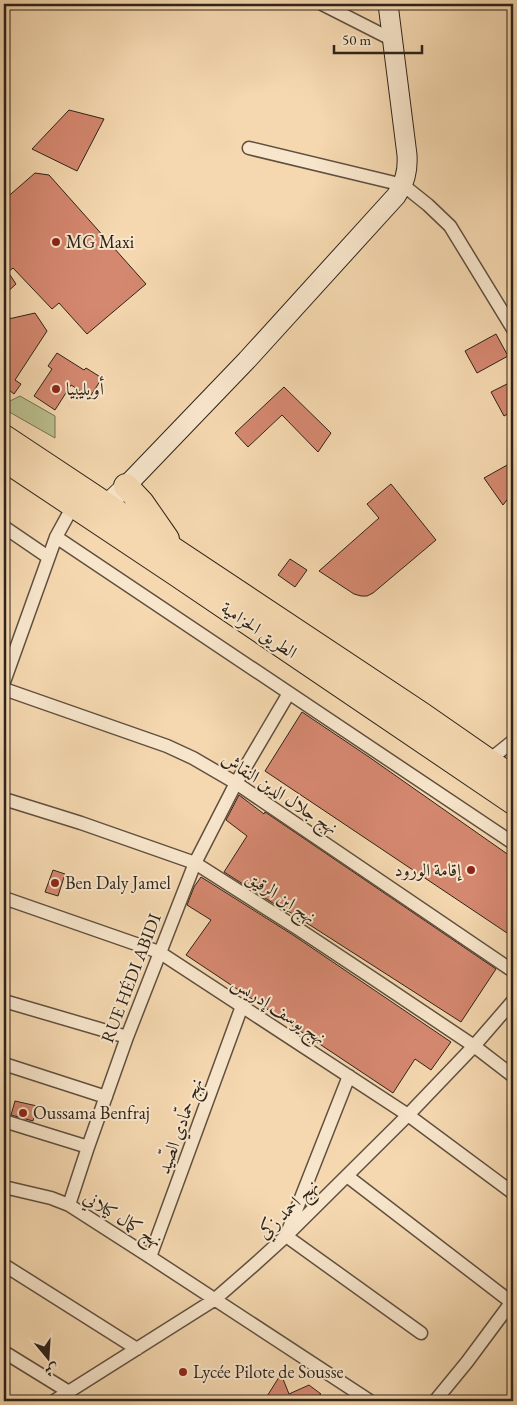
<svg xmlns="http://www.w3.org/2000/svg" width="517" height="1405" viewBox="0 0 517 1405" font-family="'EB Garamond',Amiri,serif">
  <rect width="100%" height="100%" fill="#f5d8b0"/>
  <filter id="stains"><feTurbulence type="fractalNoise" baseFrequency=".004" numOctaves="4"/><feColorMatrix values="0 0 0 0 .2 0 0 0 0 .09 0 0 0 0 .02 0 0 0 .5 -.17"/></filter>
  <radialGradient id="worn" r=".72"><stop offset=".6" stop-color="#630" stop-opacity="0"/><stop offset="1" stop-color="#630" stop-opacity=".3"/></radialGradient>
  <path fill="#babf8d" stroke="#747153" d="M20 396 55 416V438L4 409V404Z"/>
  <path fill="#d58870" stroke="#2e2319" d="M69 110 104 119 77 171 32 149Z
    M35 173 49 175 146 284 87 334 59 303 52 309 13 268 8 272 16 284 4 295V200Z
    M35 313 47 331 15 380 21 384 14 394 4 386V320Z
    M496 334 508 356 477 373 465 351Z
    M57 353 84 370 86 368 102 378 90 397 71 385 55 410 34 396 52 369 48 366Z
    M513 381V411L504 416 491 392Z
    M284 387 331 433 318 452 282 415 248 447 235 433Z
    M509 464 513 474V492L503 505 484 478Z
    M391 484 436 540 373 593 367 596H361L354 594 319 571 379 518 367 504Z
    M290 559 307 570 295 587 278 575Z
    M302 712 369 757 513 858V937L265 771Z
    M239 795 264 814 265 812 496 969 461 1022 288 911 287 912 224 872 247 836 226 820Z
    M53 870 65 874 58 896 45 892Z
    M201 877 293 935 451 1042 431 1070 415 1059 393 1093 186 955 211 920 187 905 194 887Z
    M15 1101 37 1106 33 1121 11 1115Z
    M281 1374 289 1394 309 1385 321 1394 309 1401H264Z"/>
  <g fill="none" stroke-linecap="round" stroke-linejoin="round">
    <g stroke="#60503f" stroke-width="15">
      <path id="street" d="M322 4 391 39
        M249 148 403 185 428 205 450 226 513 329
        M4 527 48 557
        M56 537 513 843
        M4 682 56 537 73 506
        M4 689 167 746 193 758 236 783 513 971
        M488 761 513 741
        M4 799 81 823 195 863 297 928 377 981 474 1046 513 1076
        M4 898 159 952 408 1115 513 1193
        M4 1001 127 1037
        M4 1064 106 1097
        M349 1076 286 1236 421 1333
        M4 1121 88 1147
        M347 1176 511 1302
        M4 1187 51 1198 69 1205 150 1257 370 1401
        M69 1205 88 1147 127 1037 195 863 236 783 289 693
        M150 1257 242 1006
        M4 1265 137 1349
        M4 1352 69 1392
        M54 1401 214 1300 253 1266 286 1236 408 1115 474 1046 513 1001
        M435 1401 467 1362 513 1300"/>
    </g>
    <g stroke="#2e2319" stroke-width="21">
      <path id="secondary" d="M106 505 126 486 247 360 396 196C405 182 408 171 407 155L388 4"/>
    </g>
    <g stroke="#2e2319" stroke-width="26">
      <path id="highway" d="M4 437 421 714 513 778
        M4 459 175 573 513 802
        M126 486 142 503 167 539"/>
    </g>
    <use href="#street" stroke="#f8e6cc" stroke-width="12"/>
    <use href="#secondary" stroke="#f8e6cc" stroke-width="19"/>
    <use href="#highway" stroke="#f5d8b0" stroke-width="24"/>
  </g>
  <g fill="#8f2418" stroke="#f8e6cc" stroke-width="2">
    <circle cx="56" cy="242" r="5"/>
    <circle cx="56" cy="389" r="5"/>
    <circle cx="471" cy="870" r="5"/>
    <circle cx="55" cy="883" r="5"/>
    <circle cx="23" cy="1113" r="5"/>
    <circle cx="183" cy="1372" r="5"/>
  </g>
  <g text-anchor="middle" stroke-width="4" stroke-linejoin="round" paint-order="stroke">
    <g font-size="18" fill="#2e2319" stroke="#f8e6cc" text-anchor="start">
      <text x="66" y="248">MG Maxi</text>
      <text x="66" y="395">أويليبيا</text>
      <text x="461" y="876" text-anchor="end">إقامة الورود</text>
      <text x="65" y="889">Ben Daly Jamel</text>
      <text x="33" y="1119">Oussama Benfraj</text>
      <text x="193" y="1378">Lycée Pilote de Sousse</text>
    </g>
    <g font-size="18" fill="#2e2319" stroke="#f8e6cc">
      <text transform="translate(259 630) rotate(34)" y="6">الطريق الحزامية</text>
      <text transform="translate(280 793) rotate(33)" y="6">نهج جلال الدين النقاش</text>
      <text transform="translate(281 897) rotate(33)" y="6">نهج ابن الرقيق</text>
      <text transform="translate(131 978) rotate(-69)" y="6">RUE HÉDI ABIDI</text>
      <text transform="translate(279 1010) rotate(33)" y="6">نهج يوسف إدريس</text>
      <text transform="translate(180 1126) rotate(-70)" y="6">نهج حمّادي الصّيد</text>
      <text transform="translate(288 1209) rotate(-44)" y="6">نهج احمد زكي</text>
      <text transform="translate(123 1219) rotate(32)" y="6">نهج كمال كيلاني</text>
    </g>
  </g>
  <rect width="517" height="1405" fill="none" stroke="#f5d8b0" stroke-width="20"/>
  <rect x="5" y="5" width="507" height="1395" fill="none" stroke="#2e2319" stroke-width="2.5"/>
  <rect x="10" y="10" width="497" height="1385" fill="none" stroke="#2e2319"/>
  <g transform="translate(48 1358) rotate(162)" stroke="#f8e6cc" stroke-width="4" paint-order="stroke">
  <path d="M0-4L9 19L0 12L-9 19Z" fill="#2e2319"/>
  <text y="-8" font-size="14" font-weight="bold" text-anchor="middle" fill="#2e2319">ش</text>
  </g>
  <path d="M334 45v8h88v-8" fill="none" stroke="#2e2319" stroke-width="2.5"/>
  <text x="342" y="45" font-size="15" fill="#2e2319" stroke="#f8e6cc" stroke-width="4" paint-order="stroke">50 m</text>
  <rect width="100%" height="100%" filter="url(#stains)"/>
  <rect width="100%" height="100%" fill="url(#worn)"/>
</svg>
